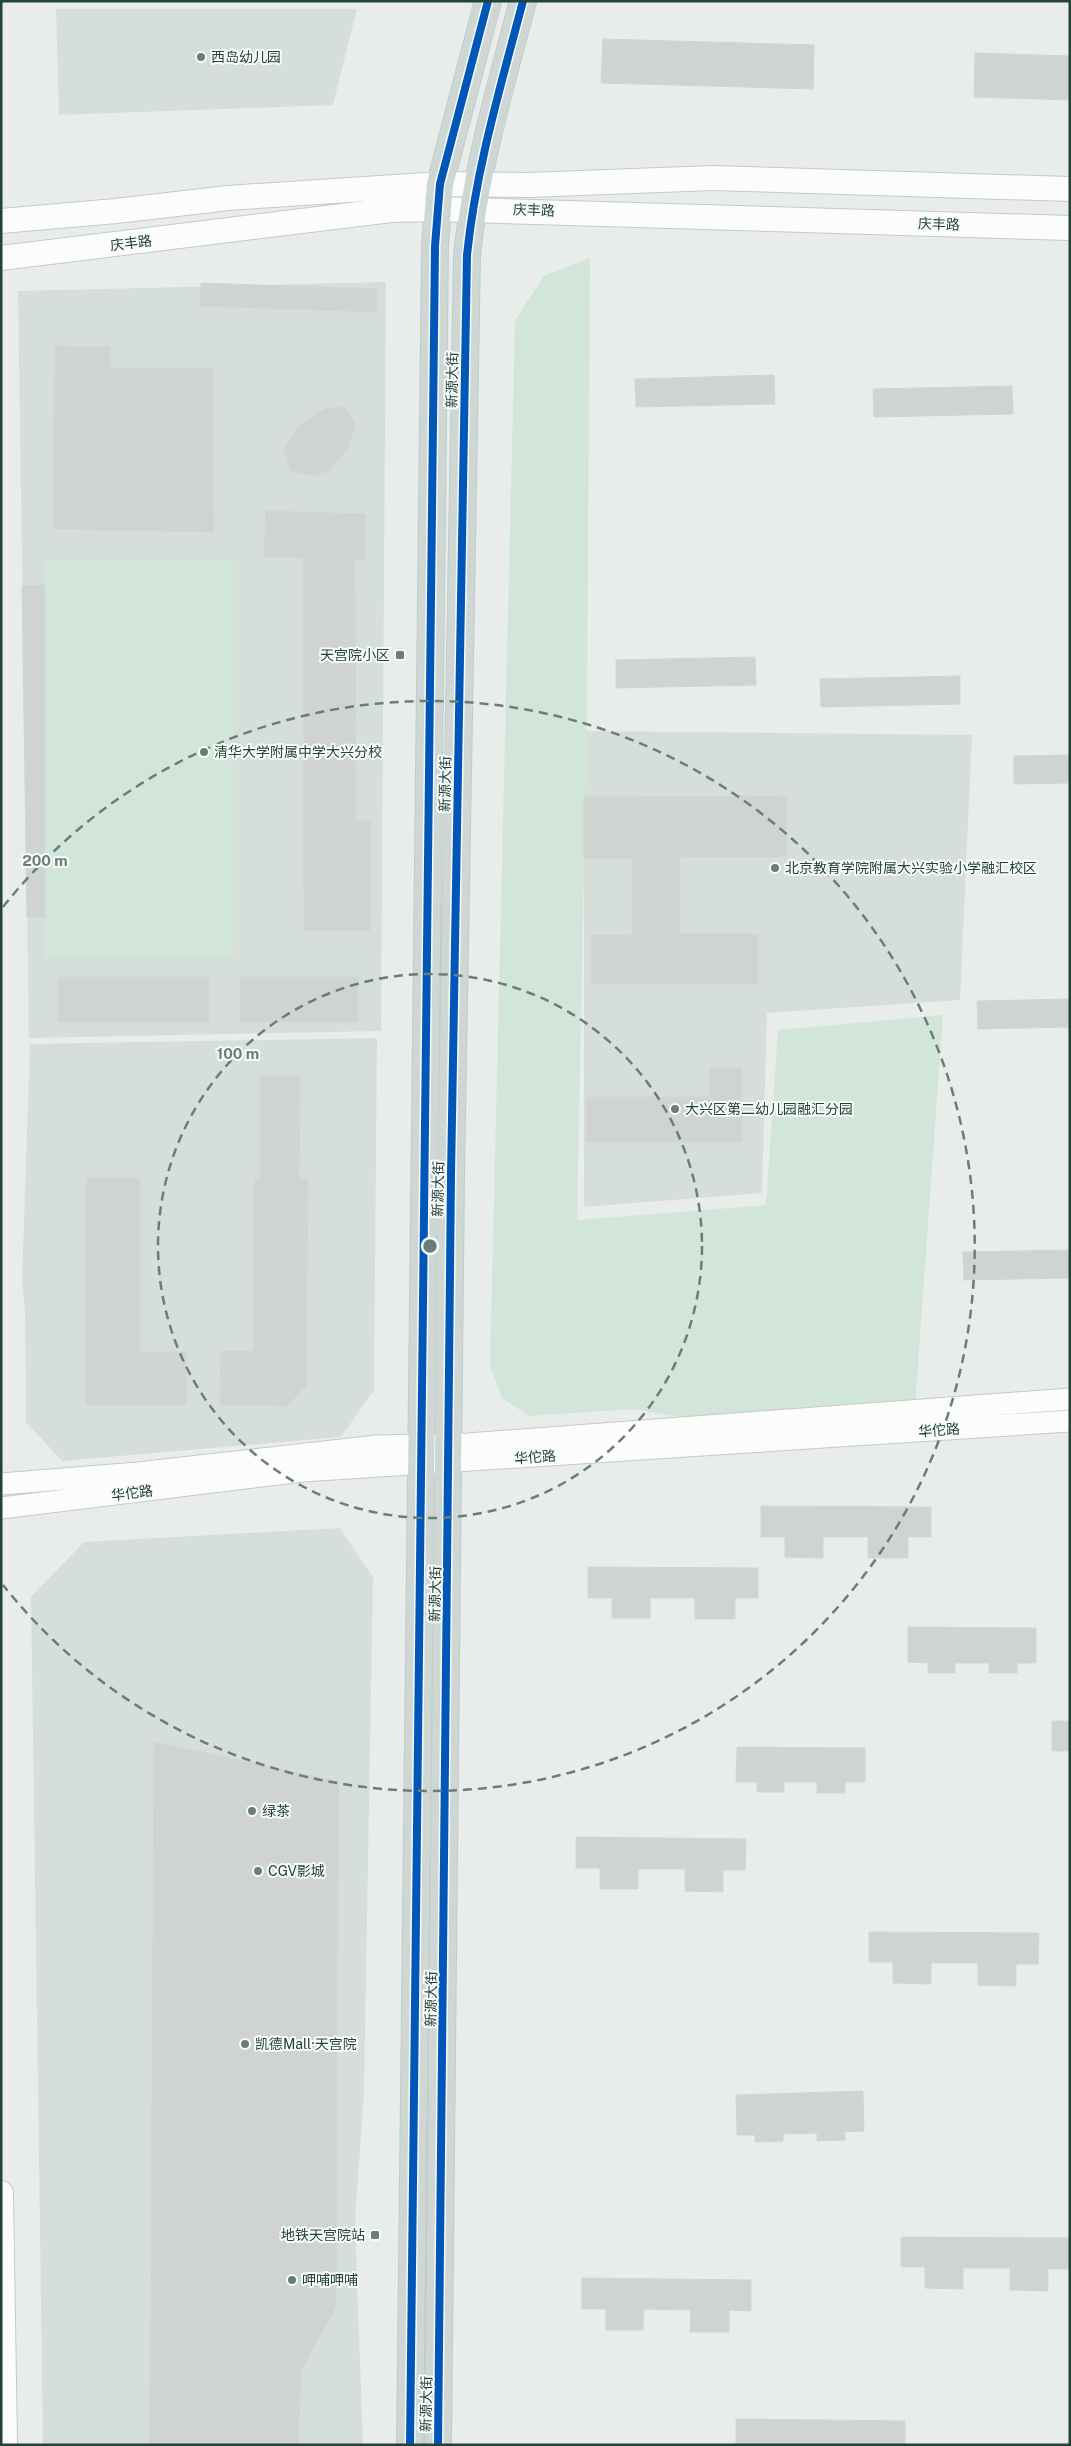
<svg xmlns="http://www.w3.org/2000/svg" width="1071" height="2446" viewBox="0 0 1071 2446" font-family="'Public Sans','Noto Sans SC',sans-serif">
  <rect width="100%" height="100%" fill="#e8edeb"/>
  <path fill="#d6dedb" d="M56 9H357L333 105 59 115Z
    M386 282 381 1031 29 1038 18 291Z
    M584 731 972 735 960 1000 767 1013 762 1193 584 1207Z
    M377 1038 374 1390 341 1437 62 1461 26 1422 25 1312 22 1280 30 1044Z
    M340 1528 373 1577 364 2092 355 2222 363 2445H43L31 1597 84 1542Z"/>
  <path fill="#d1e6d8" d="M590 258 587 715 577 1220 766 1205 778 1030 943 1015 915 1407 723 1424 633 1409 529 1416 502 1398 490 1366 515 320 544 276Z
    M45 560H233V958H45Z"/>
  <path fill="#cfd4d2" stroke="#d1d6d4" d="M603 39 814 45 813 89 601 83Z
    M975 53 1070 56V100L974 97Z
    M201 283 377 289 376 312 200 306Z
    M55 346 110 347V368L213 369 214 532 53 529Z
    M774 375 775 404 636 407 635 379Z
    M1012 386 1013 414 874 417 873 389Z
    M345 407 355 423 348 449 328 471 313 476 290 470 284 450 298 427 324 409Z
    M266 511 365 514 364 560H355L356 821H371L370 930H304L303 558 264 557Z
    M45 585V918L27 917 22 586Z
    M755 657 756 685 616 688V660Z
    M960 676V704L821 707 820 679Z
    M1070 755V783L1014 784V756Z
    M787 796V857H680V934H758V984H591V935H632V858H584V797Z
    M58 977H209V1022H58Z
    M240 977H358V1022H240Z
    M1070 999V1027L978 1029 977 1001Z
    M710 1068H742V1142H586V1097H710Z
    M260 1076H300L299 1178 308 1179 306 1386 287 1406 220 1405 221 1351H253L254 1178H260Z
    M86 1178H140V1352H186V1405H86Z
    M1070 1250V1278L964 1280 963 1252Z
    M761 1506 931 1507V1537H908V1558H868V1537H823V1558L785 1557V1537H761Z
    M588 1567 758 1568V1598H735V1619H695V1598H650V1618H612V1598H588Z
    M908 1627 1036 1628V1663H1017V1673H989V1663H955V1673H928V1663L908 1662Z
    M1052 1721H1070V1751H1052Z
    M154 1742 338 1781 336 2307 301 2370 298 2445H150Z
    M737 1747 865 1748V1782H845V1793H817V1782H784V1792H757V1782H736Z
    M576 1837 746 1839 745 1870H723V1892L685 1891V1869H638V1889H600V1868H576Z
    M869 1932 1039 1933 1038 1964H1016V1986L978 1985V1963H931V1984L893 1983V1962H869Z
    M863 2091 864 2131 844 2132 845 2140 817 2141V2133L783 2134V2141L755 2142V2135H737L736 2095Z
    M901 2237 1070 2238V2269H1048V2291L1010 2290V2268H963V2289L925 2288V2267H901Z
    M582 2278 751 2280V2311L729 2310V2332H690L691 2310 644 2309 643 2330H606V2309H582Z
    M736 2419 905 2421V2445H736Z"/>
  <g fill="none" stroke-linecap="round" stroke-linejoin="round">
    <g stroke="#c5cac8" stroke-width="23">
      <path id="tertiary" d="M1 1484 138 1473 377 1446 468 1444 1070 1399
        M1 1508 303 1471 1070 1421"/>
    </g>
    <g stroke="#c3cbc8" stroke-width="26">
      <path id="secondary" d="M1 221 116 211 228 198 440 184 528 185 713 178 1070 189
        M1 258 391 210 437 209 1070 228
        M1 2193 5 2445"/>
    </g>
    <g stroke="#c3ccc9" stroke-width="28">
      <path id="primary" d="M410 2445 435 246 440 184 488 1
        M438 2445 451 1175 467 255C476 168 501 85 523 1"/>
    </g>
    <use href="#tertiary" stroke="#fcfcfc" stroke-width="21"/>
    <use href="#secondary" stroke="#fcfcfc" stroke-width="24"/>
    <use href="#primary" stroke="#cfd7d5" stroke-width="26"/>
    <g stroke="#f7fbf9" stroke-width="11">
      <path id="cycleway" d="M410 2445 435 246 440 184 488 1
        M438 2445 451 1175 467 255C476 168 501 85 523 1"/>
    </g>
    <use href="#cycleway" stroke="#0057b8" stroke-width="8"/>
  </g>
  <g fill="none" stroke="#697e78" stroke-width="2.5" stroke-dasharray="9 6">
    <circle cx="430" cy="1246" r="272"/>
    <path d="M3 907A545 545 0 1 1 3 1585"/>
  </g>
  <g fill="#697e78" stroke="#f7fbf9" stroke-width="2">
    <circle cx="201" cy="57" r="5"/>
    <rect x="395" y="650" width="10" height="10" rx="2.5"/>
    <circle cx="204" cy="752" r="5"/>
    <circle cx="775" cy="868" r="5"/>
    <circle cx="675" cy="1109" r="5"/>
    <circle cx="252" cy="1811" r="5"/>
    <circle cx="258" cy="1871" r="5"/>
    <circle cx="245" cy="2044" r="5"/>
    <rect x="370" y="2230" width="10" height="10" rx="2.5"/>
    <circle cx="292" cy="2280" r="5"/>
  </g>
  <g text-anchor="middle" stroke-width="4" stroke-linejoin="round" paint-order="stroke">
    <g font-size="14" fill="#24423a" stroke="#f7fbf9" text-anchor="start">
      <text x="211" y="62">西岛幼儿园</text>
      <text x="390" y="660" text-anchor="end">天宫院小区</text>
      <text x="214" y="757">清华大学附属中学大兴分校</text>
      <text x="785" y="873">北京教育学院附属大兴实验小学融汇校区</text>
      <text x="685" y="1114">大兴区第二幼儿园融汇分园</text>
      <text x="262" y="1816">绿茶</text>
      <text x="268" y="1876">CGV影城</text>
      <text x="255" y="2049">凯德Mall·天宫院</text>
      <text x="365" y="2240" text-anchor="end">地铁天宫院站</text>
      <text x="302" y="2285">呷哺呷哺</text>
    </g>
    <g font-size="14" fill="#24423a" stroke="#f7fbf9">
      <text transform="translate(534 210) rotate(2)" y="5">庆丰路</text>
      <text transform="translate(939 224) rotate(2)" y="5">庆丰路</text>
      <text transform="translate(131 243) rotate(-7)" y="5">庆丰路</text>
      <text transform="translate(452 380) rotate(-89)" y="5">新源大街</text>
      <text transform="translate(445 784) rotate(-89)" y="5">新源大街</text>
      <text transform="translate(438 1189) rotate(-89)" y="5">新源大街</text>
      <text transform="translate(939 1430) rotate(-4)" y="5">华佗路</text>
      <text transform="translate(535 1457) rotate(-4)" y="5">华佗路</text>
      <text transform="translate(132 1493) rotate(-7)" y="5">华佗路</text>
      <text transform="translate(435 1594) rotate(-89)" y="5">新源大街</text>
      <text transform="translate(431 1999) rotate(-89)" y="5">新源大街</text>
      <text transform="translate(426 2404) rotate(-89)" y="5">新源大街</text>
    </g>
  </g>
  <circle cx="430" cy="1246" r="8" fill="#697e78" stroke="#f7fbf9" stroke-width="2.5"/>
  <g font-size="15" text-anchor="middle" font-weight="bold" fill="#697e78" stroke="#f7fbf9" stroke-width="4" stroke-linejoin="round" paint-order="stroke">
    <text x="45" y="866">200 m</text>
    <text x="238" y="1059">100 m</text>
  </g>
  <rect width="1071" height="2446" fill="none" stroke="#24423a" stroke-width="5"/>
</svg>
